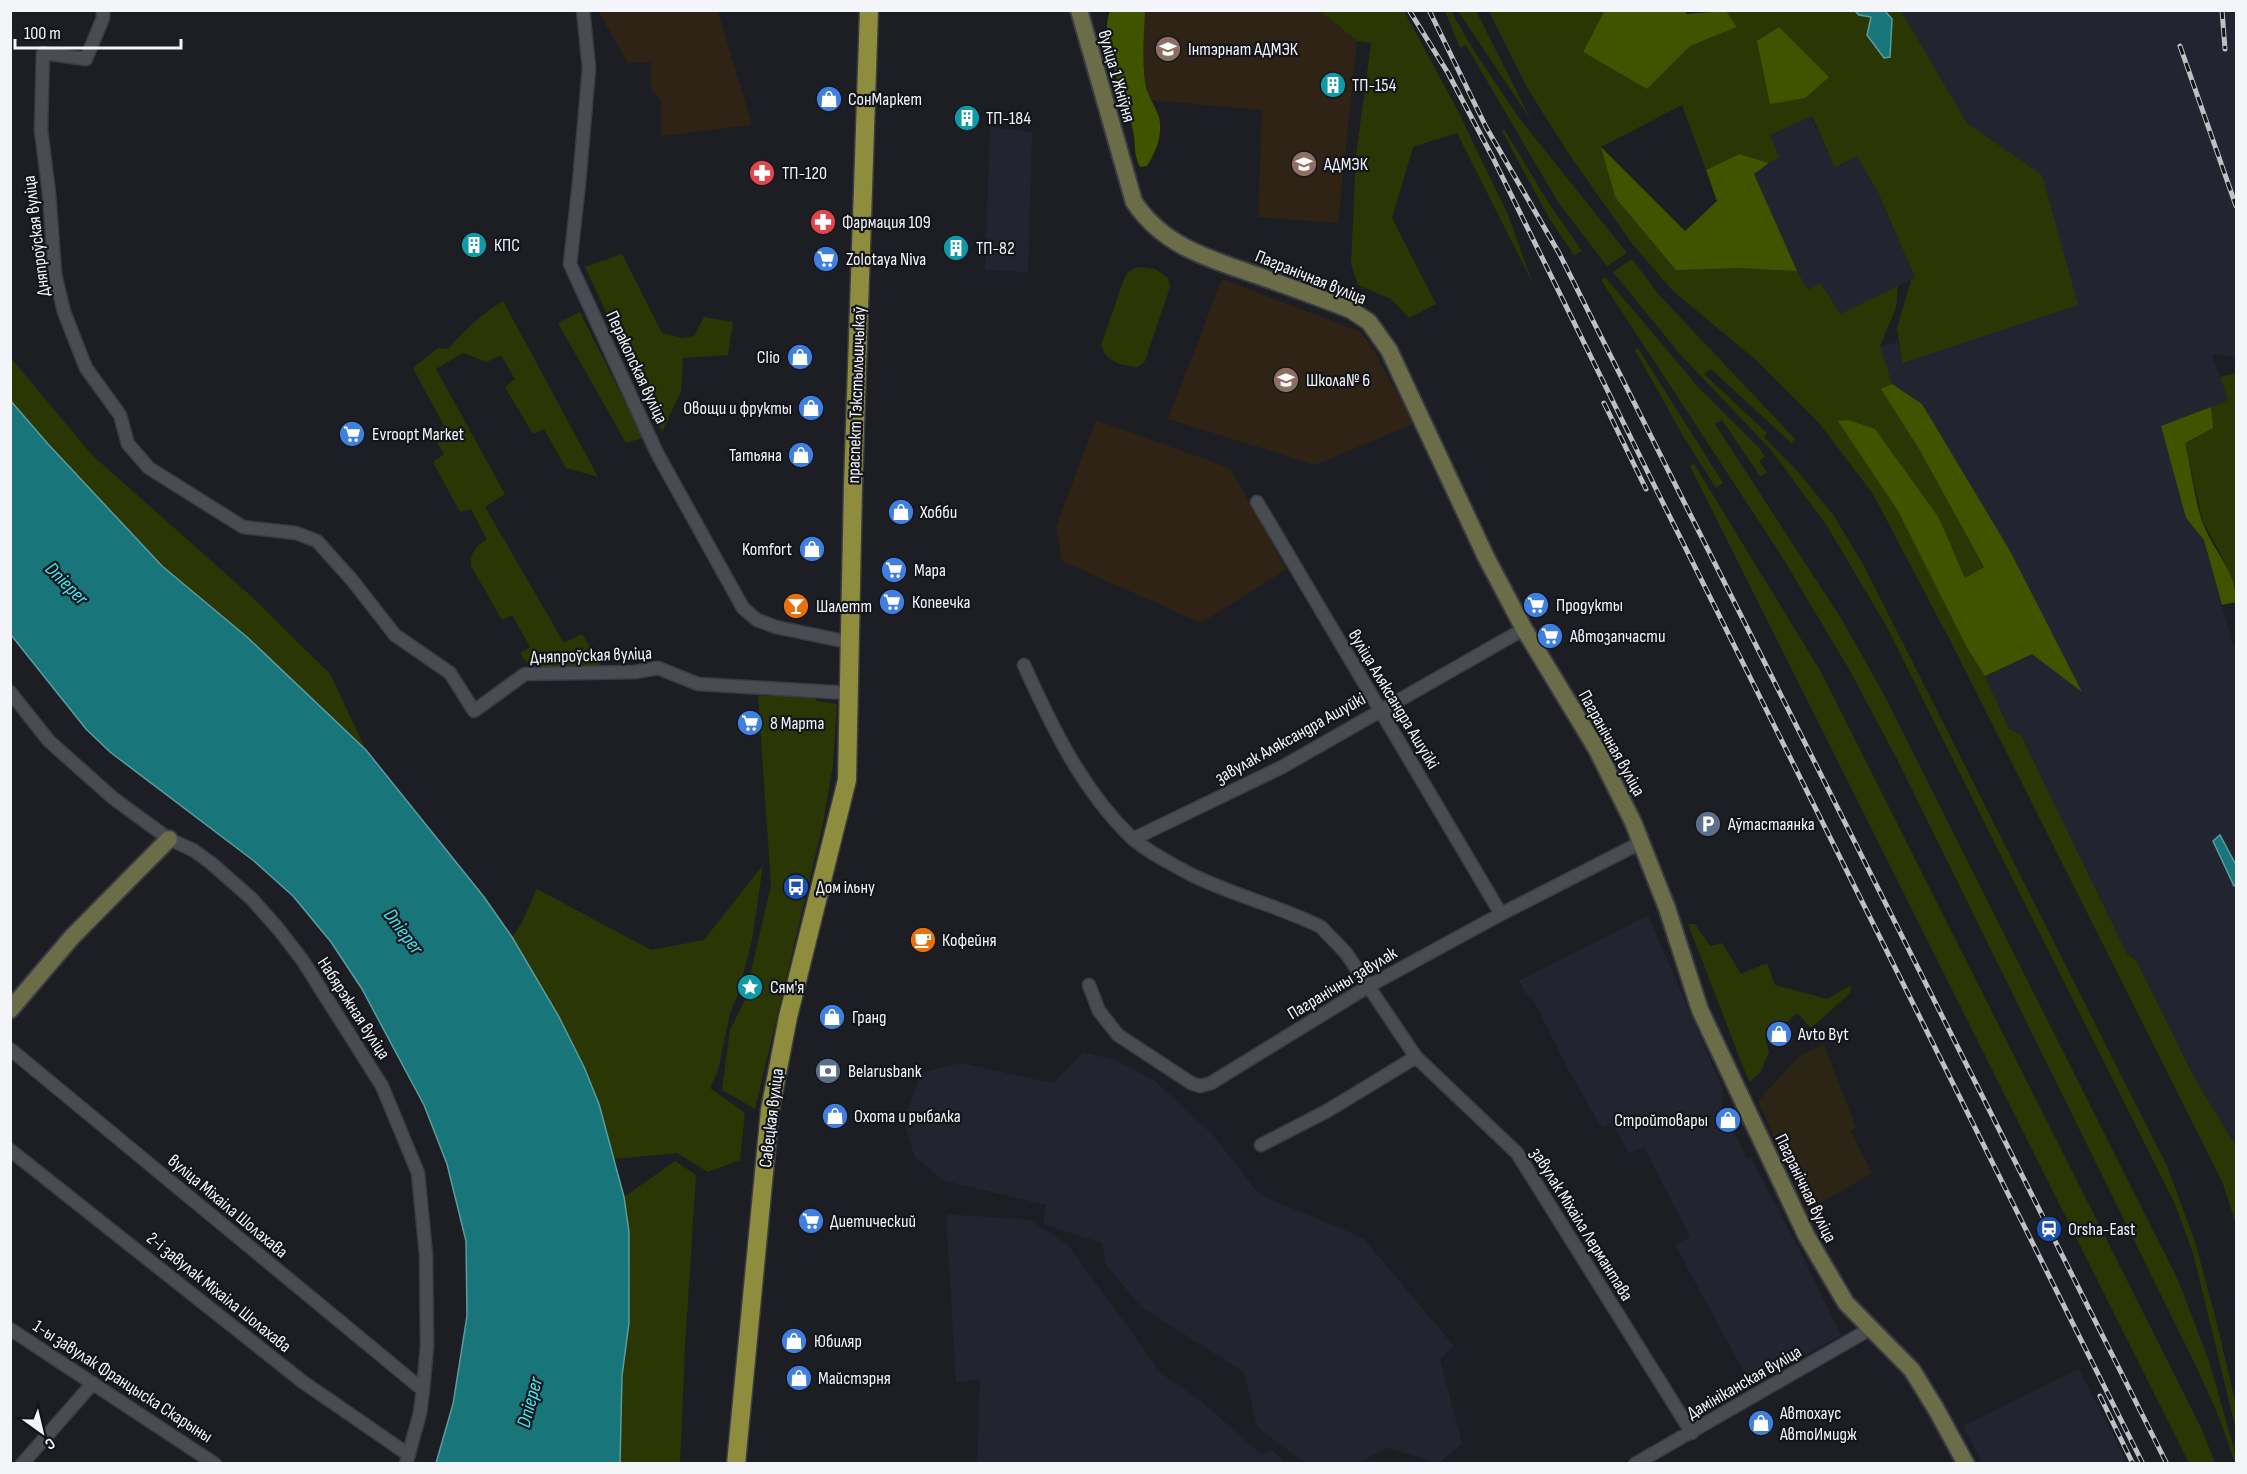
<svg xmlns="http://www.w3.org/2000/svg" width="2247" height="1474" viewBox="0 0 2247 1474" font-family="'Sofia Sans Condensed',sans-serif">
  <rect width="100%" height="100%" fill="#1c1e23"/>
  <path fill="#2c2414" d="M1824 1044 1856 1127 1851 1132 1872 1173 1807 1211 1758 1101 1798 1057Z"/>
  <path fill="#222530" d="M1901 11H2236V358L2212 354 2228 400 2186 518 2204 540 2233 647 2236 646V1146L2195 1079 2136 960 2127 954 2021 735 2009 729 1985 676 2032 653 2081 691 1922 404 1892 384 1886 368 1880 346 1898 342 1902 362 2042 175 1967 123Z
    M1811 116 1835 166 1857 156 1878 192 1915 278 1840 315 1822 284 1808 290 1794 266 1754 173 1779 157 1769 135Z
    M990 127 1032 132 1028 272 985 270Z
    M1648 915 1723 1090 1722 1107 1747 1159 1751 1158 1800 1251 1841 1335 1751 1385 1675 1245 1690 1237 1644 1147 1629 1153 1612 1123 1602 1128 1571 1075 1534 1001 1525 992 1519 981Z
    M1083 1052 1115 1060 1154 1080 1213 1135 1254 1188 1265 1197 1363 1238 1454 1346 1440 1359 1462 1444 1439 1463 1387 1448 1357 1463H1305L1257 1427 1244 1372 1141 1307 1106 1265 1102 1243 1043 1224 1046 1205 945 1181 915 1158 904 1121 921 1073 961 1063 1053 1083Z
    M946 1214 1030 1220 1068 1245 1162 1374 1201 1401 1262 1455 1273 1450 1285 1463H977L980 1380 956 1382Z
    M2079 1369 2127 1463H1982L1963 1426Z"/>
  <path fill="#2e2314" d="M598 11H718L752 125 661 136V100L651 90 650 62 628 63Z
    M1144 11H1320L1357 41 1338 223 1258 217 1262 110 1150 100 1145 83 1143 53Z
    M1222 279 1359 331 1369 342 1414 424 1315 465 1168 419Z
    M1096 420 1230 468 1287 569 1201 623 1062 561 1056 527Z"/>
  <path fill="#2a3704" d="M1320 11H1404L1458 111 1508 215 1533 284 1457 133 1413 147 1392 218 1436 304 1409 318 1391 299 1358 285 1351 264 1356 156 1371 43 1357 41Z
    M1445 11H1451L1474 51 1519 118 1627 253 1607 266 1558 202 1466 45 1460 48Z
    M1458 11H1476L1531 120Z
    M1489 11H1605L1583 52 1647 89 1690 46 1737 27 1726 11H1855L1859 15 1892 19 1885 11H1901L1967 123 2042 175 2078 305 1902 363 1897 328 1911 280 1915 278 1878 192 1857 156 1835 167 1812 116 1770 135 1779 157 1769 163 1739 154 1706 170 1682 105 1601 147 1615 197 1738 268 1797 271 1808 290 1821 283 1840 314 1898 286 1896 308 1880 346 1892 384 1882 389 1919 449 1984 567 1965 578 1939 518 1839 421 1898 511 1967 648 1985 676 2009 729 2021 735 2127 954 2136 960 2195 1079 2236 1146V1224L2222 1181 1954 648 1873 494 1819 423 1757 361 1673 291 1633 245 1569 154 1529 91Z
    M1504 129 1546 199 1582 251 1574 255 1549 218 1502 131Z
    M622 254 662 333 682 338 694 336 704 317 733 322 728 355 683 358 681 391 662 432 585 267Z
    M1632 259 1659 295 1795 439 1791 443 1711 369 1704 374 1767 433 1764 437 1798 472 1834 516 1865 568 2167 1166 2196 1245 2216 1320 2236 1405V1430L2193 1253 2174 1202 1887 627 1827 526 1771 450 1679 353 1613 272Z
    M1137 267 1155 269 1168 278 1170 287 1145 361 1138 367C1122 366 1106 362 1101 345L1123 282 1127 273Z
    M1605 277 1700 389 1759 448 1765 457 1759 461 1767 473 1760 476 1722 420 1715 424 1842 620 1883 693 2178 1280 2210 1364 2236 1456V1463H2235L2217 1412 2194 1362 1897 759 1850 671 1781 555 1601 280Z
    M503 301 598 477 566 468 544 429 533 434 505 387 515 379 501 355 487 362 463 353 436 369 505 494 485 507 564 643 582 634 602 667 599 670 541 668 525 661 520 653 530 647 512 615 502 620 471 566C470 551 476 547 487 539L471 509 460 512 433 462 444 454 432 434 444 426 413 368 438 348 448 349C465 330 481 314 503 301Z
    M580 312 643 438 626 443 558 323Z
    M1638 348 1723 483 1716 488 1683 436 1635 350Z
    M10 357 92 455 252 597 330 674 366 750 247 637 162 566 48 444 11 400Z
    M2236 373V588H2235L2223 558 2203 522 2185 443 2213 428 2211 407 2228 400 2220 377Z
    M1694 464 1821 672 2166 1358 2202 1430 2215 1463H2189L1690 466Z
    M758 696H815L816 701 837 704 833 765 823 823 755 1109 722 1090 730 1030 744 1002 771 885Z
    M763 865 752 940 739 991 730 1013 718 1071 710 1088 745 1113 740 1160 708 1172 677 1153 614 1159C606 1128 597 1096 584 1067 564 1021 536 980 512 937L521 924 537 889 651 950 704 940Z
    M1688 924H1695L1710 946 1722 943 1741 974 1767 963 1775 985 1827 999 1851 985 1850 993 1811 1028 1797 1013 1781 1028 1765 1037 1769 1052 1760 1073 1749 1082Z
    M675 1161 696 1175 685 1347 680 1463 620 1464 622 1376 629 1323 630 1277 629 1232 624 1197Z"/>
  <path fill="#405400" d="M1605 10 1686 11V14L1726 11 1737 27 1690 46 1647 89 1583 52Z
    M1110 11H1145C1144 34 1142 58 1145 82 1147 96 1155 105 1159 117 1163 134 1156 152 1147 166L1140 167C1133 154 1136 144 1133 130 1126 99 1098 40 1110 11Z
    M1779 27 1829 77 1805 98 1770 104 1757 41Z
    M1601 147 1685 231 1717 201 1706 170 1739 154 1769 163 1754 174 1797 271 1738 268 1676 270 1615 197Z
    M1892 384 1922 404 2010 551 2082 692 2032 654 1985 676 1967 648 1898 511 1838 421 1848 420 1875 429 1939 518 1965 578 1984 567 1919 449 1881 389Z
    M2211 407 2213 428 2185 443C2191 468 2194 497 2202 521 2212 550 2237 571 2236 602L2222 605 2204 540 2186 518 2161 426Z"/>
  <path fill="#18767b" stroke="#5a9ca1" stroke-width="1.5" d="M1855 11H1885L1892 19 1890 57 1884 58 1867 35 1871 17 1859 15Z
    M10 400 48 444 162 566 247 637 366 750 484 897 512 937 558 1015 584 1067 599 1104 624 1197 629 1232V1323L622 1376 620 1463H436L453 1404 467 1316 466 1241 447 1164 424 1105 362 989 331 942 293 896 254 861 110 752 86 729 11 635Z
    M2220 835 2236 865V885L2234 886 2213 841Z"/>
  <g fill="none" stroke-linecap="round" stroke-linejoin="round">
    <g stroke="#3b3c41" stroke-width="15">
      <path id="street" d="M103 10V18L86 59 43 53 41 130 49 193 55 274 64 312 86 368 120 415 128 444 149 468 243 527 296 533 317 541 352 580 395 635 450 673 474 711 525 674 635 672 658 668 698 684 848 693
        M583 10 589 68 579 183 570 264 657 453 743 608 757 620 776 627 848 642
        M1257 502 1501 914
        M1024 665C1052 727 1082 790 1132 838 1148 852 1171 864 1190 874 1232 895 1279 906 1321 927L1346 953 1416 1057 1517 1153 1692 1433
        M10 692 49 741 113 798 169 839 193 850 211 863 252 899 280 931 303 961 382 1086 418 1173 426 1255 427 1346 423 1390 420 1413 406 1464
        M1133 839 1282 767 1524 629
        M1089 985 1099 1011 1118 1035 1191 1083 1200 1086 1211 1083 1369 986 1501 914 1642 842
        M10 1049 423 1390
        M1261 1145 1327 1111 1416 1057
        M10 1150 303 1382 409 1455
        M10 1329 215 1464
        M22 1464 93 1383
        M1635 1464 1870 1329"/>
    </g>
    <g stroke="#3b3c41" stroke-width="20">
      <path id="secondary" d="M1079 10 1134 202C1164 247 1210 259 1259 276 1290 287 1321 298 1351 310L1369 322 1389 350 1486 557 1524 629 1596 748 1633 822 1667 908 1700 1010 1806 1235 1846 1303 1912 1370 1936 1409 1966 1464
        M10 1010 72 937 169 839"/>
    </g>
    <g stroke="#3b3c41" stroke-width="21">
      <path id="primary" d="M736 1464 770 1110 788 1017 847 780 853 486 869 10"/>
    </g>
    <use href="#street" stroke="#4a4c53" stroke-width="12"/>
    <use href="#secondary" stroke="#6b6c48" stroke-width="16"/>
    <use href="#primary" stroke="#8d8d3d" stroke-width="18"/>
    <g stroke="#bec0c4" stroke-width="5">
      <path id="rail" d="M1409 10 1448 73 1493 158 1660 497 2143 1464
        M1429 10 1486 127 1559 253 2167 1464
        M2222 10 2225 49
        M2180 46 2236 206
        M1604 403 1646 489
        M2100 1396 2133 1464"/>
    </g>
    <use href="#rail" stroke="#13151a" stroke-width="3" stroke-dasharray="9" stroke-linecap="butt"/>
  </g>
  <defs>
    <g id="university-disc" transform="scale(1.35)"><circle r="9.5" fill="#8d6e63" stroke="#13151a"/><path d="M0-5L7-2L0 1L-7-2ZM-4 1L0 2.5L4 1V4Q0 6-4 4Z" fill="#fff"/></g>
    <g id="building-disc" transform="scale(1.35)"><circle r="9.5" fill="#0f9aa8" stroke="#13151a"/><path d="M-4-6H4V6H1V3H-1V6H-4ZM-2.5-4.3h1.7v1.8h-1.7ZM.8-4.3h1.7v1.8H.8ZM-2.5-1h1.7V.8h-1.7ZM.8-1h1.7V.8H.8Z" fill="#fff"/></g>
    <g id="shop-disc" transform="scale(1.35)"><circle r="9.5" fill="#3f7fe0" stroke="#13151a"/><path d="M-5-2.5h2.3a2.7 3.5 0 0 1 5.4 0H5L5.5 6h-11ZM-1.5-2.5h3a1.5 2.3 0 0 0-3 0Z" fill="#fff"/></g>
    <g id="pharmacy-disc" transform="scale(1.35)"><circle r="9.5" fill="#e0444e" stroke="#13151a"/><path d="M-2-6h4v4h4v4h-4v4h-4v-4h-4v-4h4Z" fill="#fff"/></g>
    <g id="supermarket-disc" transform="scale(1.35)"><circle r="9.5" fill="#3f7fe0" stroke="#13151a"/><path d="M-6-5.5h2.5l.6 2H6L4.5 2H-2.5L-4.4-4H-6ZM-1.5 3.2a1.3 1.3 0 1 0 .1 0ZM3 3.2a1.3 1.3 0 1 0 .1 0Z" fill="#fff"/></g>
    <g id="school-disc" transform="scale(1.35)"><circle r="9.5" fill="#8d6e63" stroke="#13151a"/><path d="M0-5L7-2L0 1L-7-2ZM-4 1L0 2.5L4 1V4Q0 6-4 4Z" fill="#fff"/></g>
    <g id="bar-disc" transform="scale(1.35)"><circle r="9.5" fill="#e8710a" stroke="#13151a"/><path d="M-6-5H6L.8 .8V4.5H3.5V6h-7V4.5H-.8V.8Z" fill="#fff"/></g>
    <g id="parking-disc" transform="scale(1.35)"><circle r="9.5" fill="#5c6f8a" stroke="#13151a"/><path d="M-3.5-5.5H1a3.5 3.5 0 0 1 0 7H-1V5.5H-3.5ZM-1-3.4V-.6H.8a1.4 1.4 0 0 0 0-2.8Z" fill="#fff"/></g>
    <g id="bus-disc" transform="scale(1.35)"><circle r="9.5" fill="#1a4fb4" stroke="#13151a"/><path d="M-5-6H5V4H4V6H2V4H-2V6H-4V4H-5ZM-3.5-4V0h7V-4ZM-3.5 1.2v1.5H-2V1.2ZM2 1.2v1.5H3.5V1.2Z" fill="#fff"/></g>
    <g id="cafe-disc" transform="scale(1.35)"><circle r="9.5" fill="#e8710a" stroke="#13151a"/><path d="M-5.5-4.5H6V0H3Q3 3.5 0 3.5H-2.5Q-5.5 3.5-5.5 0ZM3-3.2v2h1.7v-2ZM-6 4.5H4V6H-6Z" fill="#fff"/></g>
    <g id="sight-disc" transform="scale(1.35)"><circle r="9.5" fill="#0f9aa8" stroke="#13151a"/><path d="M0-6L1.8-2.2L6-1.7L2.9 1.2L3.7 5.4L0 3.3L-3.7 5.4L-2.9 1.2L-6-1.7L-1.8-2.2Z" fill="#fff"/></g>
    <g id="bank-disc" transform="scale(1.35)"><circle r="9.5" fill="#5c6f8a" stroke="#13151a"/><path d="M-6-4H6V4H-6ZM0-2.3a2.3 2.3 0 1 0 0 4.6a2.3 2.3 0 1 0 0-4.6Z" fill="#fff"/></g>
    <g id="station-disc" transform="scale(1.35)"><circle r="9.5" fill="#1a4fb4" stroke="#13151a"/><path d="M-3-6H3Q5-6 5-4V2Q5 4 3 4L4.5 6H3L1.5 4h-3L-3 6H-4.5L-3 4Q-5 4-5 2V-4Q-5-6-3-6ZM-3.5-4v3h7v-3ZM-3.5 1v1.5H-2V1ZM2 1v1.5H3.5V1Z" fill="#fff"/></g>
  </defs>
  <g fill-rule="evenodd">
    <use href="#university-disc" x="1168" y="49"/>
    <use href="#building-disc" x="1333" y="85"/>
    <use href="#shop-disc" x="829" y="99"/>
    <use href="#building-disc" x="967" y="118"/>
    <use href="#university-disc" x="1304" y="164"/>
    <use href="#pharmacy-disc" x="762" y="173"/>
    <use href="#pharmacy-disc" x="823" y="222"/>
    <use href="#building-disc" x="474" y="245"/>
    <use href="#building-disc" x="956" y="248"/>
    <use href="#supermarket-disc" x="826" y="259"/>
    <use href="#shop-disc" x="800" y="357"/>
    <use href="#school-disc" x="1286" y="380"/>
    <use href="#shop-disc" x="811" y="408"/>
    <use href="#supermarket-disc" x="352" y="434"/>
    <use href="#shop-disc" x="801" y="455"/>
    <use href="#shop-disc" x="901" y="512"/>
    <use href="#shop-disc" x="812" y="549"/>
    <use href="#supermarket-disc" x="894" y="570"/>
    <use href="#supermarket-disc" x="892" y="602"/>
    <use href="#supermarket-disc" x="1536" y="605"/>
    <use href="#bar-disc" x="796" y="606"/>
    <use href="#supermarket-disc" x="1550" y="636"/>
    <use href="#supermarket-disc" x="750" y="723"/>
    <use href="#parking-disc" x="1708" y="824"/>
    <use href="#bus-disc" x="796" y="887"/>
    <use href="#cafe-disc" x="923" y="940"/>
    <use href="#sight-disc" x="750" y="987"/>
    <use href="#shop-disc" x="832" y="1017"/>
    <use href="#shop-disc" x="1779" y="1034"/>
    <use href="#bank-disc" x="828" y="1071"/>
    <use href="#shop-disc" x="835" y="1116"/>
    <use href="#shop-disc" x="1728" y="1120"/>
    <use href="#supermarket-disc" x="811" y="1221"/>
    <use href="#station-disc" x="2049" y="1229"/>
    <use href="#shop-disc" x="794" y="1341"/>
    <use href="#shop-disc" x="799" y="1378"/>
    <use href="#shop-disc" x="1761" y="1423"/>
  </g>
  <g text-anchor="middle" stroke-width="4.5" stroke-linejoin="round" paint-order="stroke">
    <g font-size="18" fill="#f3f5f9" stroke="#13151a" text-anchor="start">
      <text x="1188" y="55">Інтэрнат АДМЭК</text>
      <text x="1352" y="91">ТП-154</text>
      <text x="848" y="105">СонМаркет</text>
      <text x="986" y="124">ТП-184</text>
      <text x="1324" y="170">АДМЭК</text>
      <text x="782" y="179">ТП-120</text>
      <text x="842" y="228">Фармация 109</text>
      <text x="494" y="251">КПС</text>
      <text x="976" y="254">ТП-82</text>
      <text x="846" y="265">Zolotaya Niva</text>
      <text x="780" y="363" text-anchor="end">Clio</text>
      <text x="1306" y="386">Школа№ 6</text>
      <text x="792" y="414" text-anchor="end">Овощи и фрукты</text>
      <text x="372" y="440">Evroopt Market</text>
      <text x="782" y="461" text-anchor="end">Татьяна</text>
      <text x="920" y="518">Хобби</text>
      <text x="792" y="555" text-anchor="end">Komfort</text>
      <text x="914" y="576">Мара</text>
      <text x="912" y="608">Копеечка</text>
      <text x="1556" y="611">Продукты</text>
      <text x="816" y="612">Шалетт</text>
      <text x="1570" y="642">Автозапчасти</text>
      <text x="770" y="729">8 Марта</text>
      <text x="1728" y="830">Аўтастаянка</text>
      <text x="816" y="893">Дом ільну</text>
      <text x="942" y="946">Кофейня</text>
      <text x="770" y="993">Сям'я</text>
      <text x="852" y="1023">Гранд</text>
      <text x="1798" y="1040">Avto Byt</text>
      <text x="848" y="1077">Belarusbank</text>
      <text x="854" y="1122">Охота и рыбалка</text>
      <text x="1708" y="1126" text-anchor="end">Стройтовары</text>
      <text x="830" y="1227">Диетический</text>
      <text x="2068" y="1235">Orsha-East</text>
      <text x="814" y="1347">Юбиляр</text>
      <text x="818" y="1384">Майстэрня</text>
      <text x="1780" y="1419">Автохаус<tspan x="1780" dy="21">АвтоИмидж</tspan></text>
    </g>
    <g font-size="18" fill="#f3f5f9" stroke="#13151a">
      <text transform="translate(1117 76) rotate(74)" y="6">вуліца 1 Жніўня</text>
      <text transform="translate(36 236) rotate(-97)" y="6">Дняпроўская вуліца</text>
      <text transform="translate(1311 277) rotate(22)" y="6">Пагранічная вуліца</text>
      <text transform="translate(637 367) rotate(65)" y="6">Перакопская вуліца</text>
      <text transform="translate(856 395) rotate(-88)" y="6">праспект Тэкстыльшчыкаў</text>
      <text transform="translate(591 655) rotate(-2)" y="6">Дняпроўская вуліца</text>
      <text transform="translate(1394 699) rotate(59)" y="6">вуліца Аляксандра Ашуйкі</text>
      <text transform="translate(1290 738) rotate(-29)" y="6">завулак Аляксандра Ашуйкі</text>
      <text transform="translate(1612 743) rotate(61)" y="6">Пагранічная вуліца</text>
      <text transform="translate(1342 983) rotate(-31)" y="6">Пагранічны завулак</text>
      <text transform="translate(354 1008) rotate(57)" y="6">Набярэжная вуліца</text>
      <text transform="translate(771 1118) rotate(-83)" y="6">Савецкая вуліца</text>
      <text transform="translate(1806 1188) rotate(64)" y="6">Пагранічная вуліца</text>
      <text transform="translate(228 1206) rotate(40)" y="6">вуліца Міхаіла Шолахава</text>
      <text transform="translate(1582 1224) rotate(58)" y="6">завулак Міхаіла Лермантава</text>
      <text transform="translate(219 1292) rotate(39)" y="6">2-і завулак Міхаіла Шолахава</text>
      <text transform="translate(123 1381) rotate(33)" y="6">1-ы завулак Францыска Скарыны</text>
      <text transform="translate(1744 1382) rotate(-30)" y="6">Дамініканская вуліца</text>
    </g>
    <g font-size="20" font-style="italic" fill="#40e8f1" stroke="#13151a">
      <text transform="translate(67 583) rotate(45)" y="7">Dnieper</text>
      <text transform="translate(404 931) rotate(53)" y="7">Dnieper</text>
      <text transform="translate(529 1402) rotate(-75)" y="7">Dnieper</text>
    </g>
  </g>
  <rect width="2247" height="1474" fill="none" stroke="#f3f5f9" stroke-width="24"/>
  <g transform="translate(42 1432) rotate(146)" stroke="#13151a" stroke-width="4.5" paint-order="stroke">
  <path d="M0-4.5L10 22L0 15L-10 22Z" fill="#f3f5f9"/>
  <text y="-9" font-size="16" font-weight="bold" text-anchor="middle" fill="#f3f5f9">С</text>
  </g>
  <path d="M15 39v9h166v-9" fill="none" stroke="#f3f5f9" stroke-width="3"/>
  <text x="24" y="39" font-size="18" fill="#f3f5f9" stroke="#13151a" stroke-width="4.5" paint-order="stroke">100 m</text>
</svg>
